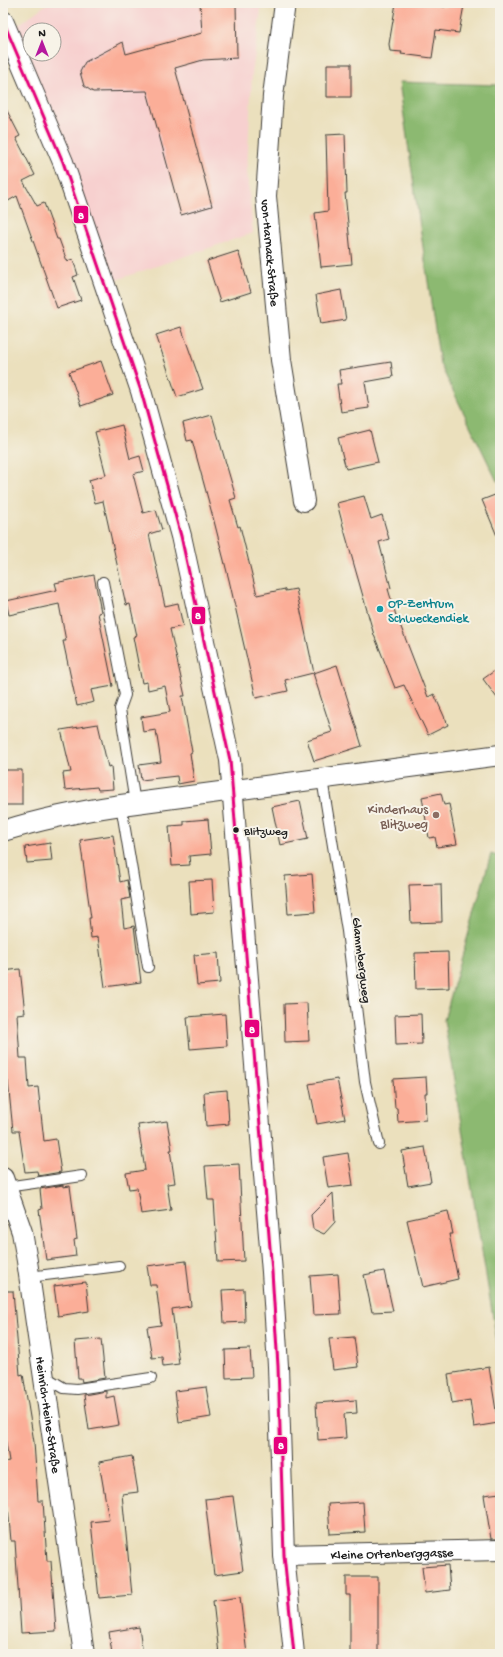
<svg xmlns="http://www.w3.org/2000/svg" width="503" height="1657" viewBox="0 0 503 1657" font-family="'Gochi Hand',sans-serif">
  <rect width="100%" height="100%" fill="#f7f3e8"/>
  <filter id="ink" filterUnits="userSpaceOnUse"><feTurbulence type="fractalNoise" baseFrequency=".025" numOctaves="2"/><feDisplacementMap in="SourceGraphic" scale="8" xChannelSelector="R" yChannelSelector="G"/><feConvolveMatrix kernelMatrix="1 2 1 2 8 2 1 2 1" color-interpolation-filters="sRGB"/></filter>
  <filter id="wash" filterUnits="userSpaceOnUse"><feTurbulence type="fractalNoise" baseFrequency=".012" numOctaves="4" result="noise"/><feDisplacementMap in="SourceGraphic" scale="16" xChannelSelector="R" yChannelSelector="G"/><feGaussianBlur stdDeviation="0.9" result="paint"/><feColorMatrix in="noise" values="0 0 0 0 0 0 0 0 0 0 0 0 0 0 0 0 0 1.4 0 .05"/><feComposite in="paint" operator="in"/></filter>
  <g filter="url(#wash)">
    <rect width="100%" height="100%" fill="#ebe0bd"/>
    <path fill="#f7d0cf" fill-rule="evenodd" d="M48 3H262L252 75 247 170 253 233 113 281 14 28ZM30 30H54V54H30Z"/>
    <path fill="#8cb971" stroke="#546a46" d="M399 82 500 85V481H497L440 364Z
      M491 854 500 857V1360L444 1020Z"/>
    <g id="blocks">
      <path fill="#fbae98" d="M200 3H236L237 58 203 60 175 68 212 206 181 215 147 91 93 92 84 86 80 72 85 62 123 42 126 54 202 33Z
        M396 3H417L445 7 446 3 464 5 459 33 436 30 432 58 401 54 402 52 390 51 389 44Z
        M327 64H351V97H327Z
        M3 103 20 136 16 138 35 175 23 181 37 206 44 203 57 239H59L67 261 73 259 78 275 73 277 81 300 57 308 17 196 3 204Z
        M345 134 347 193H345L352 264 321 267 315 213 328 211 326 135Z
        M238 251 251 292 220 302 207 261Z
        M341 290 346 320 321 324 316 295Z
        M181 327 203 389 177 397 156 335Z
        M101 361 113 395 81 406 69 372Z
        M391 362 393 377 365 382 369 408 341 412 337 384H341L339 370Z
        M212 415 236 498 230 500 238 527 240 526 257 595 285 589V591L296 589 314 673 337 665 362 746 314 761 307 740 332 732 313 673 285 680 288 691 256 698 229 580 214 521 192 440 187 441 183 423Z
        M122 425 130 459 140 456 144 471 133 474 143 513 156 510 162 530 149 534 165 606 178 603 183 626 170 629 185 696H182L192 752 190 753 194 781 178 784 177 776 141 780 139 765 161 762 156 730 143 732 141 717 170 712 165 686 148 690 147 682 142 683 133 637 137 636 130 604 126 605 103 501 95 503 89 480 106 475 95 432Z
        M370 430 378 462 346 469 338 438Z
        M500 493V543L482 500Z
        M364 496 371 519 382 515 389 539 379 542 391 588 388 589 398 622H399L428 697 434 694 448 725 428 735 404 685 395 688 374 635 343 526 337 503Z
        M94 575 101 612 98 613 113 686 91 690 94 702 77 706 63 641H66L59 604 9 615 6 601 57 590 55 583Z
        M500 667V702L483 679Z
        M98 724 108 767 111 766 113 789 98 790 97 787 65 790 63 773 71 772 61 730Z
        M3 770H22V805H3Z
        M441 793 444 805 449 804 457 844 437 847 435 837 429 838 422 797Z
        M300 801 308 839 280 845 272 807Z
        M208 819 211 854 189 856 190 865 172 866 169 826 184 825V821Z
        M113 835 120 882 127 880 130 898 121 900 124 928 134 926 141 982 105 987 98 937 91 938 89 918H91L80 840Z
        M50 843 52 861 27 863 25 847Z
        M312 874 315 912 288 914 285 876Z
        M212 880 214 912 191 914 189 881Z
        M441 884 442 922 411 923 409 885Z
        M448 952 449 988 416 989 415 953Z
        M218 953 220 983 197 985 194 955Z
        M20 969 25 1013 17 1014 20 1058H27L29 1088 38 1087 44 1141 56 1139 61 1172 38 1176 37 1171 25 1172 19 1131H13L8 1081H3V971Z
        M307 1003 309 1041 285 1042 284 1004Z
        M225 1014 227 1046 190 1049 187 1017Z
        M421 1014 422 1044 396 1045 395 1015Z
        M426 1077 427 1093H425L426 1120 398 1122 397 1108H395L393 1079Z
        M337 1079 345 1119 317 1124 309 1084Z
        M227 1090 229 1124 206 1126 204 1092Z
        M167 1121 172 1150H170L175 1183 167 1184 171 1210 141 1214 137 1188 129 1189 126 1173 145 1170 138 1125Z
        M425 1147 431 1182 408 1186 402 1151Z
        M348 1153 353 1185 328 1188 323 1157Z
        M239 1164 244 1261 218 1262 214 1200H208L205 1166Z
        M63 1185V1187L70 1186 77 1239 74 1240 76 1256 46 1260 39 1210 42 1209 40 1189Z
        M333 1193 335 1222 324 1234 313 1229 311 1215Z
        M448 1211 453 1234H449L458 1279 423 1287 407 1220Z
        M186 1261 191 1306 172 1309 179 1364 163 1366 162 1357 152 1358 147 1327 161 1325 156 1285H150L147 1266Z
        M384 1271 393 1311 372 1312 364 1275Z
        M338 1274 341 1314 313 1315 310 1276Z
        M86 1282 89 1311 58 1316 54 1286Z
        M244 1289 245 1322 224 1323 222 1290Z
        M3 1291H13L20 1375 23 1374 34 1442 38 1501H43L47 1561H51L56 1631 21 1633 15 1541H11L8 1507H4L3 1488V1462L9 1461 3 1425Z
        M354 1337 358 1367 333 1370 329 1339Z
        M101 1339 105 1378 82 1382 81 1378H78L75 1341Z
        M250 1349 252 1377 226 1378 225 1350Z
        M489 1367 498 1423 474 1427 470 1400 452 1403 448 1374Z
        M206 1387 211 1417 179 1422 175 1391Z
        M106 1391V1398L114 1396 119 1425 89 1430 84 1395Z
        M356 1400 357 1413 344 1414 346 1438 318 1440 316 1403Z
        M132 1456 138 1492 122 1494 132 1595 99 1598 91 1522 109 1520 99 1462Z
        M500 1493V1539H491L484 1495Z
        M233 1496 243 1571 214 1575 205 1499Z
        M363 1502 365 1532 330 1534 328 1504Z
        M448 1565 450 1590 425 1593 422 1567Z
        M346 1577H378V1654H350V1595H346Z
        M240 1597 247 1654H219L213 1601Z
        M139 1627 143 1654H112L109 1632Z"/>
    </g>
  </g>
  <g filter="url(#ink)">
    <use href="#blocks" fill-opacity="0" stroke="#3b3934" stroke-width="1"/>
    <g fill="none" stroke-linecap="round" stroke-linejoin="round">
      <g stroke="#3b3934" stroke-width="12">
        <path id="lane" d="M103 582 125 695 120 709 135 803
          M322 779 347 931 365 1082 379 1144
          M121 805 148 967
          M6 1187 82 1176
          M29 1277 119 1266
          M44 1376 64 1388 77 1389 151 1378"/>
      </g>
      <g stroke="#3b3934" stroke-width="22">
        <g id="street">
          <path id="s1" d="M285 3 273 96 266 196 281 360 304 501"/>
          <path d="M3 21 63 162 141 391 181 536 230 760 272 1272 278 1366 284 1555 294 1654"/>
          <path d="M3 831C42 819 81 811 121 805L500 755"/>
          <path id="s2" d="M3 1178 22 1232 27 1261 84 1654"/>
          <path id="s3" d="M284 1555 500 1550"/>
        </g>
      </g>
      <use href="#lane" stroke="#fff" stroke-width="10"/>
      <use href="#street" stroke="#fff" stroke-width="20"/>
      <g stroke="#f7f3e8" stroke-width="6">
        <path id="bus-1" d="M3 21 63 162 141 391 181 536 230 760 272 1272 278 1366 284 1555 294 1654"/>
      </g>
      <use href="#bus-1" stroke="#e5007d" stroke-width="3"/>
    </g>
  </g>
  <circle fill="#0f9aa8" stroke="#f7f3e8" stroke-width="1.5" cx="380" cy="609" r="4"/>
  <circle fill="#8d6e63" stroke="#f7f3e8" stroke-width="1.5" cx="436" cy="815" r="4"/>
  <circle fill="#1c1c1c" stroke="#f7f3e8" stroke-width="1.5" cx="236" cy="830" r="3.5"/>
  <g text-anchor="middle" stroke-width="4" stroke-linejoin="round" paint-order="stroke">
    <g font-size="12" fill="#1c1c1c" stroke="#f7f3e8" text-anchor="start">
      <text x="244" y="835">Blitzweg</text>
    </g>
    <g font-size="13" fill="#1c1c1c" stroke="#f7f3e8">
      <text dy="5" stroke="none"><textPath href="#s1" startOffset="251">von-Harnack-Straße</textPath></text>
      <text transform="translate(363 960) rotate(83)" y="5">Glammbergweg</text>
      <text dy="5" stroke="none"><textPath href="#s2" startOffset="242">Heinrich-Heine-Straße</textPath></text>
      <text dy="5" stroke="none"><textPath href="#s3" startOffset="108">Kleine Ortenberggasse</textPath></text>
    </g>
    <g font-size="13" fill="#0d838f" stroke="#f7f3e8" text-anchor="start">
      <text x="388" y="607">OP-Zentrum<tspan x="388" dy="15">Schweckendiek</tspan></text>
    </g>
    <g font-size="13" fill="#785e54" stroke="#f7f3e8" text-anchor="end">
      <text x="428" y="813">Kinderhaus<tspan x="428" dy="15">Blitzweg</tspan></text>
    </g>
  </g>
  <g stroke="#f7f3e8" stroke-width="1.5">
    <rect x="73" y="205" width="16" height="19" rx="4" fill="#e5007d"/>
    <rect x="191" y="606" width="15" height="19" rx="4" fill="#e5007d"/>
    <rect x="244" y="1019" width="16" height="19" rx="4" fill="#e5007d"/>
    <rect x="273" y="1436" width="15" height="19" rx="4" fill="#e5007d"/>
  </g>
  <g font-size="11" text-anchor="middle" font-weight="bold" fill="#fff">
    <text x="81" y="219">8</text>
    <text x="198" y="619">8</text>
    <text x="252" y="1033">8</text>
    <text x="281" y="1449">8</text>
  </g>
  <rect width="503" height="1657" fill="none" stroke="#f7f3e8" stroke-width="16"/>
  <g transform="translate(42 42)"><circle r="19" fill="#f7f3e8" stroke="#9f9d96"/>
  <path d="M0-3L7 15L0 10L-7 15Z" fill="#b5179e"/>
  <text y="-6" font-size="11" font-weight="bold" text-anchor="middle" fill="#1c1c1c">N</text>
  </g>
</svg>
